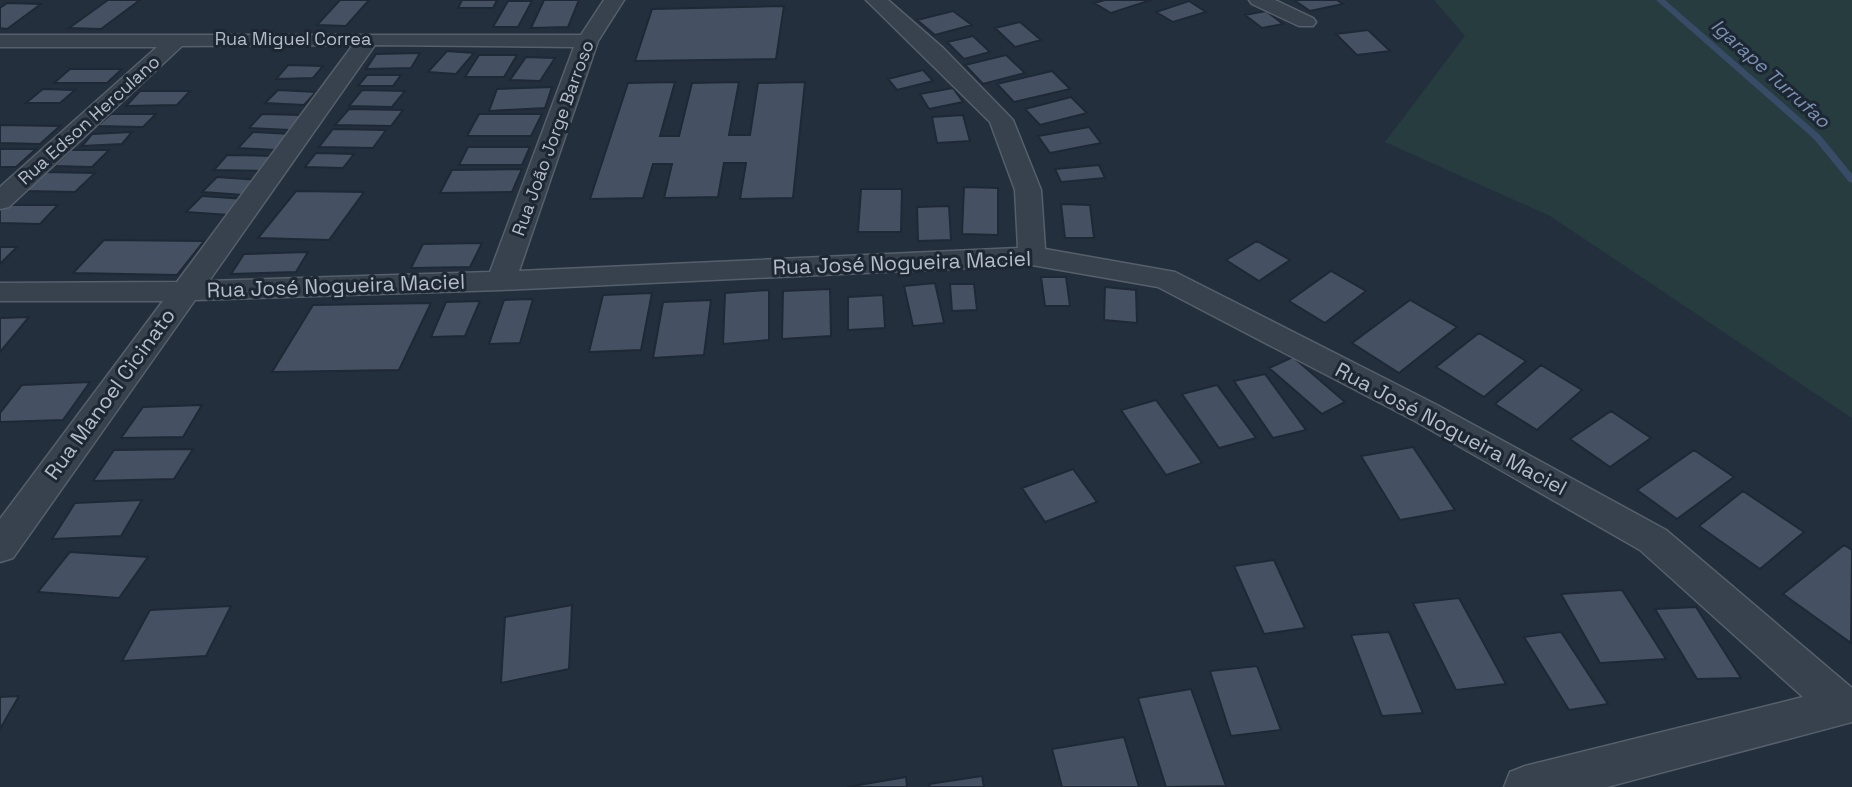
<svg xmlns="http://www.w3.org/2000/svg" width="1852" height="787" viewBox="0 0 1852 787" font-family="'Space Grotesk',sans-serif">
  <rect width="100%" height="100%" fill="#242f3e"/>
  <path fill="#263c3f" d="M1434 0H1852V418L1550 216 1385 142 1465 36Z"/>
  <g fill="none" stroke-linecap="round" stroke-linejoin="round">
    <path fill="#394c67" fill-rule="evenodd" d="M1656 0H1665L1820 135 1852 174V183L1849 182 1814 139Z"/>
  </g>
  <path fill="#455162" stroke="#1f2835" stroke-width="2" d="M108 0H140L101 29 69 28Z
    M340 0H369L346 26 317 25Z
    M462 0H497L493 8H458Z
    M544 0H579L568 27 531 28Z
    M1105 0H1151L1111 13 1094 3Z
    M1294 0H1337L1343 4 1310 11Z
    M508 1H532L518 27H493Z
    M1189 1 1206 12 1173 22 1156 12Z
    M7 3 41 4 7 29 0 28V8Z
    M784 6 776 59 635 61 652 9Z
    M953 11 972 25 935 35 917 20Z
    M1266 11 1283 24 1262 28 1245 15Z
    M1020 22 1041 40 1015 47 995 28Z
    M1368 30 1390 51 1357 55 1336 34Z
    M973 36 990 52 964 59 947 42Z
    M447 51 474 53 456 74 428 72Z
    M420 53 411 68 366 69 376 54Z
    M479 55H517L504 77H465Z
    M1006 55 1025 73 983 84 965 65Z
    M526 57 555 58 540 81 510 80Z
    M288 65 323 66 313 78 276 79Z
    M70 69H122L107 83H54Z
    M923 70 933 81 897 90 888 79Z
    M1052 71 1070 89 1014 102 997 84Z
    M367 75H401L393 86H358Z
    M675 82 660 136H679L692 83 739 82 729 135H750L758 83 805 82 793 198 740 199 746 163H724L718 197 664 198 672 164H653L643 198 590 199 628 83Z
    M552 87 545 108 489 111 497 89Z
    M953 88 963 102 929 109 920 94Z
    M43 89 75 90 60 103H26Z
    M278 90 316 92 304 105 265 103Z
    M362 90 405 91 392 107 349 106Z
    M140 91H190L177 105 126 106Z
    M1071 97 1087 113 1040 125 1025 109Z
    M349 109 403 110 391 126 335 125Z
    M111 114H156L143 127 97 126Z
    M262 114 302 115 290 130 249 128Z
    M479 114H542L531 136H467Z
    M963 115 970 141 937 143 932 117Z
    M0 125 60 126 40 144 0 143Z
    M1089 127 1101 143 1050 153 1038 136Z
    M333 129 386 130 373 148 319 147Z
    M132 132 122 144 82 146 92 134Z
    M253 132 291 134 276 150 238 148Z
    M468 147H530L522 165H459Z
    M0 149H36L16 167H0Z
    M71 150H109L92 167 54 166Z
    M316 153 354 154 343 168 305 167Z
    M227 155 277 156 264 171 214 170Z
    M1099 165 1105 178 1061 182 1055 169Z
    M522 169 512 192 440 193 452 170Z
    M45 172 95 173 75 192 25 191Z
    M217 177 259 180 244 195 202 192Z
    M964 187 998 188V235L962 234Z
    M861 189H902L901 232H858Z
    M296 191 364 192 329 240 258 238Z
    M202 196 245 199 230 215 186 212Z
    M1061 204 1090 205 1094 238H1065Z
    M4 205H58L40 224 0 223V209Z
    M949 206 951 240 918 241 917 207Z
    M104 240 204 241 177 275 73 273Z
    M1257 241 1290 260 1259 281 1226 260Z
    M482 243 470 267 411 268 423 244Z
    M0 247H17L0 264Z
    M308 252 296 272 231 274 244 254Z
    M1331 271 1366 291 1325 323 1289 301Z
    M1041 277H1066L1070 306H1045Z
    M935 283 944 323 913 326 904 286Z
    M950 284H974L977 310 952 311Z
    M1105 287 1136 290 1137 323 1104 320Z
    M830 289 831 336 782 339 783 291Z
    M769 290V340L723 344 725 293Z
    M652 293 641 350 589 352 603 295Z
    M883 295 885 328 848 330V297Z
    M533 299 520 343 489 344 504 300Z
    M711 300 704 355 653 358 663 302Z
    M1410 300 1457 327 1399 373 1352 343Z
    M480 301 465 336 431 337 446 302Z
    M431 303 399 370 272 372 313 305Z
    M29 317 0 352V318Z
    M1479 333 1526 361 1484 397 1436 367Z
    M1293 357 1345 402 1322 414 1269 368Z
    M1541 365 1582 390 1537 430 1495 404Z
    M1265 374 1306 430 1273 438 1234 381Z
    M90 382 63 420 0 422V413L22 385Z
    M1217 385 1256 438 1219 448 1182 394Z
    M1156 400 1202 463 1166 475 1121 410Z
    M202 405 183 437 121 438 143 407Z
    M1611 411 1651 438 1610 467 1570 439Z
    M1413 447 1455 510 1400 520 1361 456Z
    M193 449 174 479 93 481 114 450Z
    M1694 450 1734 477 1677 519 1637 490Z
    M1073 469 1097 502 1045 522 1022 488Z
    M1743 491 1804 532 1760 569 1699 526Z
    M142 500 121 536 52 539 75 503Z
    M1844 545 1852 550 1851 643 1783 594Z
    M70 552 148 557 119 598 38 592Z
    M1274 560 1305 628 1264 634 1234 566Z
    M1622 590 1666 659 1600 663 1561 594Z
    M1459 598 1506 684 1456 690 1413 603Z
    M572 605 569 669 501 683 505 617Z
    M231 606 206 656 122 661 150 610Z
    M1696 607 1741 678 1697 679 1655 609Z
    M1389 632 1423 713 1382 716 1351 635Z
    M1561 632 1608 704 1569 710 1524 637Z
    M1257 666 1281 730 1231 736 1210 671Z
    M1191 689 1226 786 1166 787 1138 698Z
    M19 696 0 729V697Z
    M1124 737 1139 787H1062L1052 749Z
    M982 776 984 787H930L929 784Z
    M906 777 907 787H847Z"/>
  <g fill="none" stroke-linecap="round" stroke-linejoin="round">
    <g stroke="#565f6c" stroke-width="3">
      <path id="minor" d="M604 0H624L598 41 519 271 1018 248 1015 190 990 122 866 0H888L943 48 1013 120 1041 190 1045 249 1175 272 1437 405 1666 530 1852 688V722L1607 787H1504L1510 772 1525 766 1803 697 1640 550 1415 421 1158 287 1032 265 501 290 195 300 13 558 0 562V519L163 301H0V283L177 282 353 45 182 46 9 207 0 209V187L157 47H0V35H581ZM375 45 574 47 490 272 209 281Z
        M1249 0H1275L1313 18 1316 22 1313 26H1299L1252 4Z"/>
    </g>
    <use href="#minor" fill="#38414e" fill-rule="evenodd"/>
  </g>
  <g text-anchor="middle" stroke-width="6" stroke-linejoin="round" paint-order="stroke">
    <g font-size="18" fill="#b4bcc9" stroke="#1d2633">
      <text x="293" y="45">Rua Miguel Correa</text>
      <text transform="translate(89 120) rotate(-42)" y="6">Rua Edson Herculano</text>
      <text transform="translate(553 138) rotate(-70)" y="6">Rua João Jorge Barroso</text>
    </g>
    <g font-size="19" font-style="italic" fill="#7c92b1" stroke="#1d2633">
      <text transform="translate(1771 73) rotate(42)" y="7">Igarape Turrufao</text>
    </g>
    <g font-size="21" fill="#b4bcc9" stroke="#1d2633">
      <text transform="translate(902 263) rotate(-2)" y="7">Rua José Nogueira Maciel</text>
      <text transform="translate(336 286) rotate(-2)" y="7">Rua José Nogueira Maciel</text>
      <text transform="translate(110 394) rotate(-54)" y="7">Rua Manoel Cicinato</text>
      <text transform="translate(1451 429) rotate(28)" y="7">Rua José Nogueira Maciel</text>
    </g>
  </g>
</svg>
